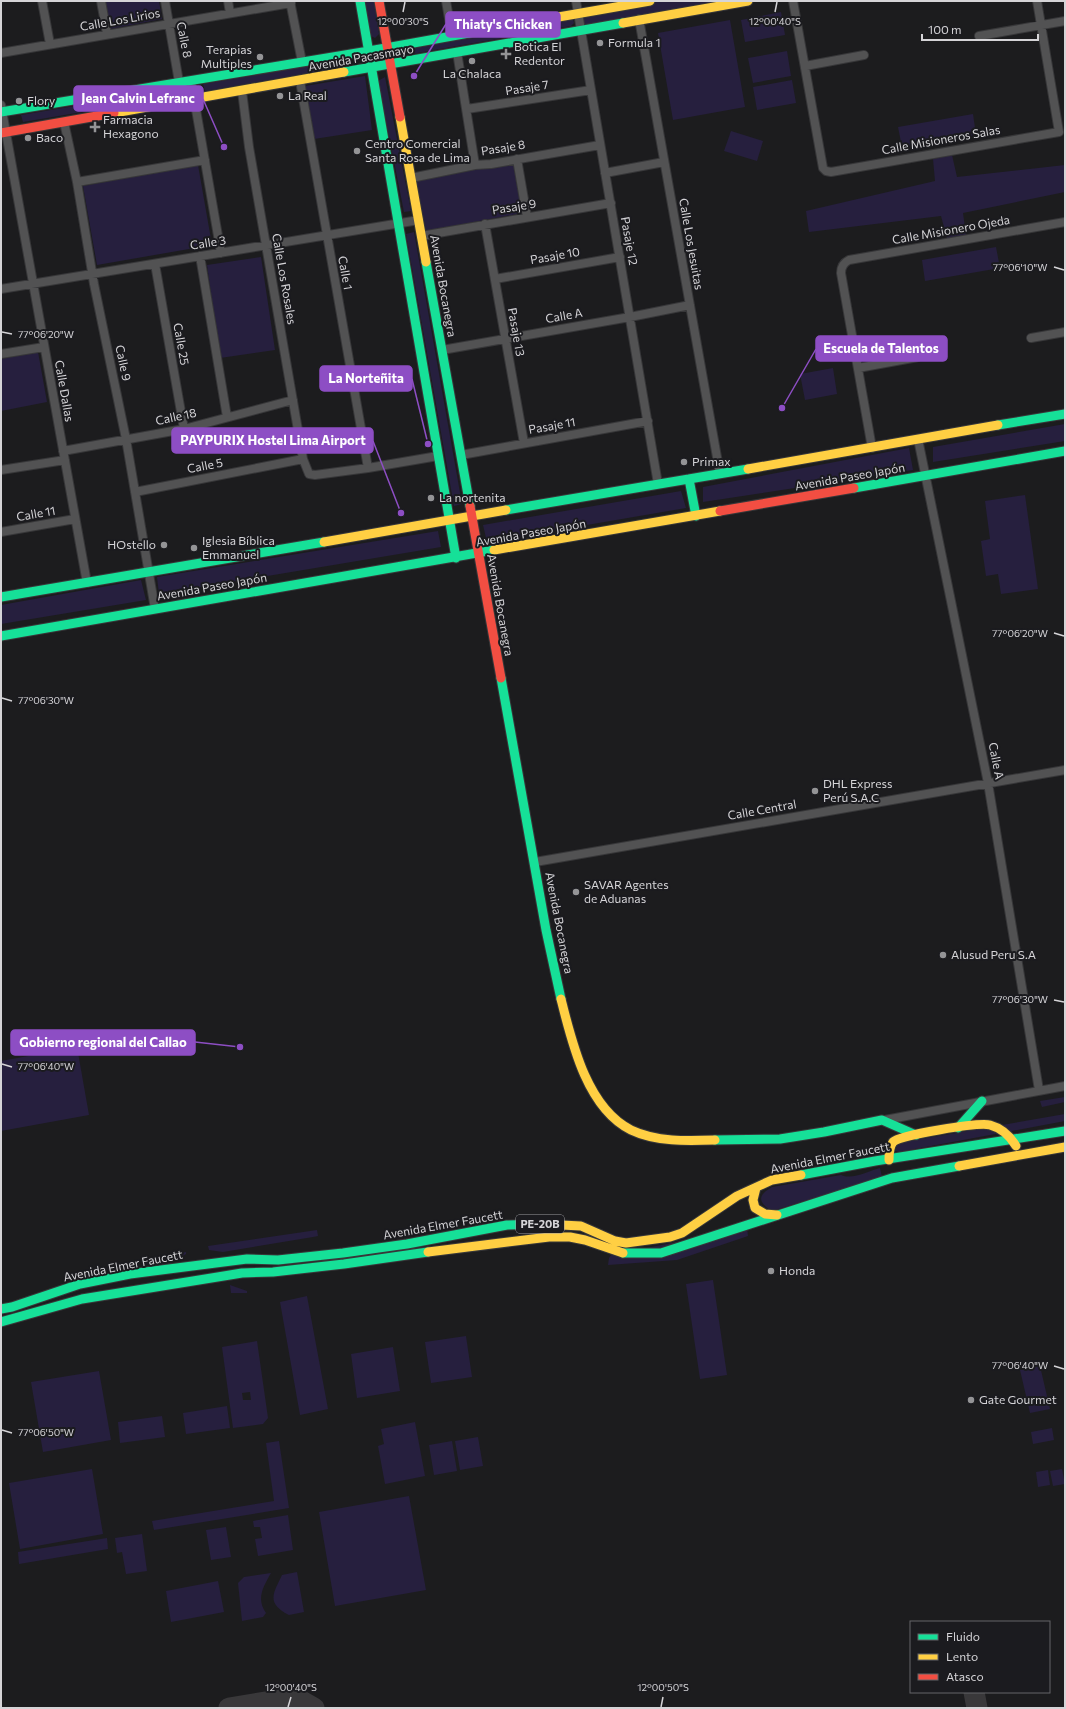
<svg xmlns="http://www.w3.org/2000/svg" width="1066" height="1709" viewBox="0 0 1066 1709" font-family="Commissioner,sans-serif">
  <rect width="100%" height="100%" fill="#1c1c1e"/>
  <path fill="#261f3e" fill-rule="evenodd" d="M105 1H159L162 19 110 29Z
    M365 1H374L379 34 375 38 371 36Z
    M651 1H747L581 30 577 14Z
    M781 12 785 35 745 42 741 20Z
    M573 19 574 23 571 26 406 55 403 50Z
    M730 20 745 107 673 120 658 33Z
    M787 51 791 76 753 83 748 58Z
    M352 59V65L349 66 205 91 203 84Z
    M365 76 372 130 314 139 305 86Z
    M385 77 411 211 404 212 378 81Z
    M792 80 796 103 757 110 753 87Z
    M164 91 165 98 23 122 21 115Z
    M973 114 976 135 902 147 898 127Z
    M731 131 763 141 757 161 724 151Z
    M952 155 957 177 1065 165V192L963 213 966 235 947 238 941 216 809 232 806 211 935 181 933 159Z
    M513 162 522 213 426 231 416 179Z
    M198 165 212 245 97 265 83 186Z
    M414 232 462 504 454 506 406 234Z
    M996 247 1000 268 925 281 922 260Z
    M261 257 275 350 220 358 207 265Z
    M38 352 47 402 1 411V359Z
    M833 368 837 394 805 400 800 374Z
    M1065 424V441L933 462V447Z
    M909 448 913 470 703 502V487Z
    M681 491 686 508 487 542 483 525Z
    M1025 495 1038 589 1001 594 998 574 986 576 981 541 990 539 985 501Z
    M438 531 441 547 159 594 157 577Z
    M141 580 146 600 1 624V605Z
    M77 1047 89 1115 1 1131V1061Z
    M1065 1097V1102L1042 1107 1040 1101Z
    M1065 1114V1121L899 1152 895 1151 898 1143Z
    M880 1168 882 1177 772 1211C757 1202 758 1195 772 1187L841 1175C853 1180 868 1171 880 1168Z
    M747 1228 748 1236 677 1260 608 1265 609 1258 611 1255Z
    M317 1230 318 1236 313 1237 223 1252 209 1250 208 1246Z
    M186 1252V1254C174 1261 156 1269 142 1262V1260Z
    M713 1280 727 1375 700 1379 686 1284Z
    M230 1285 247 1291V1293H231Z
    M307 1296 328 1409 300 1415 280 1302Z
    M466 1336 472 1377 431 1383 425 1342Z
    M257 1341 268 1418 263 1424 233 1428 222 1347ZM250 1392 251 1400H243L242 1393Z
    M393 1347 400 1391 357 1398 351 1354Z
    M1040 1366 1050 1409 1030 1413 1020 1370Z
    M99 1371 111 1440 43 1452 31 1382Z
    M227 1406 230 1428 186 1434 183 1413Z
    M162 1416 165 1437 120 1443 118 1422Z
    M415 1422 425 1476 385 1484 378 1446 384 1444 381 1429Z
    M1052 1428 1054 1440 1033 1444 1031 1432Z
    M478 1437 483 1466 460 1470 455 1441Z
    M279 1441 289 1508 154 1530 152 1521 274 1501 266 1443Z
    M452 1441 457 1471 434 1475 429 1445Z
    M92 1469 103 1534 20 1549 9 1483Z
    M1062 1469 1065 1484 1053 1486 1050 1471Z
    M1048 1470 1050 1485 1038 1487 1036 1472Z
    M409 1496 426 1590 335 1606 319 1512Z
    M288 1515 293 1550 258 1556 255 1539 262 1538 260 1527H254L253 1521Z
    M226 1527 231 1557 211 1560 206 1530Z
    M142 1534 147 1571 126 1574 122 1552 117 1553 115 1538Z
    M107 1538 108 1549 19 1564 18 1552Z
    M297 1572 304 1612 289 1615C266 1603 273 1594 282 1575Z
    M271 1573C263 1587 256 1599 266 1613L263 1617 242 1621 238 1583 244 1577Z
    M218 1581 224 1612 171 1622 166 1591Z"/>
  <g fill="none" stroke-linecap="round" stroke-linejoin="round">
    <path stroke="#39383a" stroke-width="21" d="M974 1692 977 1708
      M229 1708 290 1698 300 1700 314 1708"/>
    <g stroke="#373739" stroke-width="10">
      <path id="street" d="M42 1 50 44
        M101 1 107 34
        M165 1 179 82
        M228 1 230 13
        M290 1 302 62
        M446 1 452 36
        M576 1 658 484
        M793 1 823 168 826 171 831 172 1059 132 1037 1
        M639 19 720 474
        M979 36 1065 21
        M457 52 475 165
        M1 53 291 3
        M805 66 864 55
        M191 81 221 253
        M300 81 368 468
        M242 91 249 147 303 459 309 474 315 475 368 468 438 456
        M1 105 87 583
        M467 109 591 90
        M64 122 77 182 94 284 126 439 155 609
        M517 159 527 217
        M605 173 664 162
        M411 178 475 165 491 164 600 145
        M77 182 205 160
        M485 224 524 443
        M421 236 611 203
        M200 256 227 417
        M155 264 184 429
        M495 279 620 257
        M1 289 419 220
        M1031 338 1065 332
        M442 350 630 317 690 305
        M1 354 44 347
        M858 368 918 357
        M918 439 988 783 1039 1090
        M872 448 841 273C841 267 843 263 849 260L1065 222
        M63 451 184 429 293 400
        M461 455 648 421
        M1 470 65 460
        M135 492 303 459
        M1 532 75 519
        M535 862 1065 770
        M885 1120 1065 1086"/>
    </g>
    <g stroke="#373739" stroke-width="11">
      <path id="fast" d="M360 1 456 558
        M344 72 623 23
        M1 112 369 51 547 19
        M426 262 470 506
        M998 425 1065 414
        M689 479 696 516
        M854 488 1065 451
        M506 510 748 469
        M1 597 324 542
        M1 636 494 550
        M501 678 546 930 561 999
        M882 1120 916 1135
        M958 1128 982 1101
        M715 1140 780 1139 824 1132 882 1120
        M801 1175 875 1161 1065 1131
        M623 1253H661L892 1178 959 1166
        M1 1309 12 1307 80 1284 130 1274 247 1259 278 1260 343 1253 407 1244 507 1225 542 1224
        M1 1322 82 1299 242 1273 273 1272 344 1264 428 1252"/>
    </g>
    <g stroke="#373739" stroke-width="11">
      <path id="slow" d="M547 19 650 1
        M623 23 748 1
        M114 113 344 72
        M400 117 426 262
        M748 469 998 425
        M324 542 506 510
        M494 550 720 511
        M561 999C572 1043 587 1108 631 1130 656 1142 687 1141 715 1140
        M889 1160C889 1154 889 1147 893 1142 900 1135 979 1122 990 1125 1001 1128 1010 1136 1016 1146
        M959 1166 1065 1147
        M756 1188 753 1200 755 1208 765 1214 777 1215
        M542 1224 581 1226 615 1241 626 1243 670 1237 682 1233 737 1196 772 1180 801 1175
        M428 1252 549 1237H570L585 1240 623 1253"/>
    </g>
    <g stroke="#373739" stroke-width="11">
      <path id="jam" d="M379 1 400 117
        M1 133 114 113
        M470 506 501 678
        M720 511 854 488"/>
    </g>
    <use href="#street" stroke="#525253" stroke-width="8"/>
    <use href="#fast" stroke="#16e098" stroke-width="9"/>
    <use href="#slow" stroke="#ffcf43" stroke-width="9"/>
    <use href="#jam" stroke="#f24e42" stroke-width="9"/>
  </g>
  <path fill="none" stroke="#d5d4d7" stroke-width="1.5" d="M403 12 405 2M775 12 777 2M1054 267 1064 270M2 332 12 334M1054 633 1064 636M2 698 12 701M1054 1000 1064 1002M2 1064 12 1067M1054 1366 1064 1369M2 1430 12 1433M288 1707 291 1697M661 1707 663 1697"/>
  <g fill="#949496" stroke="#1b1b1f" stroke-width="1.5">
    <circle cx="600" cy="43" r="4"/>
    <path d="M504 48h4v4h4v4h-4v4h-4v-4h-4v-4h4z"/>
    <circle cx="260" cy="57" r="4"/>
    <circle cx="472" cy="61" r="4"/>
    <circle cx="280" cy="96" r="4"/>
    <circle cx="19" cy="101" r="4"/>
    <path d="M93 121h4v4h4v4h-4v4h-4v-4h-4v-4h4z"/>
    <circle cx="28" cy="138" r="4"/>
    <circle cx="357" cy="151" r="4"/>
    <circle cx="684" cy="462" r="4"/>
    <circle cx="431" cy="498" r="4"/>
    <circle cx="164" cy="545" r="4"/>
    <circle cx="194" cy="548" r="4"/>
    <circle cx="815" cy="791" r="4"/>
    <circle cx="576" cy="892" r="4"/>
    <circle cx="943" cy="955" r="4"/>
    <circle cx="771" cy="1271" r="4"/>
    <circle cx="971" cy="1400" r="4"/>
  </g>
  <g text-anchor="middle" stroke-width="4" stroke-linejoin="round" paint-order="stroke">
    <rect fill="#1b1b1f" stroke="#9d9ca0" stroke-width="1" x="516" y="1215" width="48" height="18" rx="3"/>
    <g font-size="11" font-weight="bold" fill="#d5d4d7">
      <text x="540" y="1228">PE-20B</text>
    </g>
    <g font-size="12" fill="#d5d4d7" stroke="#1b1b1f">
      <text transform="translate(120 20) rotate(-10)" y="4">Calle Los Lirios</text>
      <text transform="translate(184 40) rotate(79)" y="4">Calle 8</text>
      <text transform="translate(361 58) rotate(-10)" y="4">Avenida Pacasmayo</text>
      <text transform="translate(527 88) rotate(-9)" y="4">Pasaje 7</text>
      <text transform="translate(941 140) rotate(-10)" y="4">Calle Misioneros Salas</text>
      <text transform="translate(503 148) rotate(-9)" y="4">Pasaje 8</text>
      <text transform="translate(514 207) rotate(-9)" y="4">Pasaje 9</text>
      <text transform="translate(951 230) rotate(-10)" y="4">Calle Misionero Ojeda</text>
      <text transform="translate(629 241) rotate(80)" y="4">Pasaje 12</text>
      <text transform="translate(208 243) rotate(-9)" y="4">Calle 3</text>
      <text transform="translate(691 244) rotate(80)" y="4">Calle Los Jesuitas</text>
      <text transform="translate(555 256) rotate(-10)" y="4">Pasaje 10</text>
      <text transform="translate(345 273) rotate(80)" y="4">Calle 1</text>
      <text transform="translate(284 279) rotate(80)" y="4">Calle Los Rosales</text>
      <text transform="translate(443 286) rotate(80)" y="4">Avenida Bocanegra</text>
      <text transform="translate(564 316) rotate(-10)" y="4">Calle A</text>
      <text transform="translate(516 332) rotate(80)" y="4">Pasaje 13</text>
      <text transform="translate(181 344) rotate(80)" y="4">Calle 25</text>
      <text transform="translate(123 363) rotate(78)" y="4">Calle 9</text>
      <text transform="translate(64 391) rotate(80)" y="4">Calle Dallas</text>
      <text transform="translate(176 417) rotate(-12)" y="4">Calle 18</text>
      <text transform="translate(552 426) rotate(-10)" y="4">Pasaje 11</text>
      <text transform="translate(205 466) rotate(-11)" y="4">Calle 5</text>
      <text transform="translate(850 477) rotate(-10)" y="4">Avenida Paseo Japón</text>
      <text transform="translate(36 514) rotate(-10)" y="4">Calle 11</text>
      <text transform="translate(531 533) rotate(-10)" y="4">Avenida Paseo Japón</text>
      <text transform="translate(212 587) rotate(-10)" y="4">Avenida Paseo Japón</text>
      <text transform="translate(500 605) rotate(80)" y="4">Avenida Bocanegra</text>
      <text transform="translate(996 761) rotate(79)" y="4">Calle A</text>
      <text transform="translate(762 810) rotate(-10)" y="4">Calle Central</text>
      <text transform="translate(559 923) rotate(79)" y="4">Avenida Bocanegra</text>
      <text transform="translate(830 1158) rotate(-11)" y="4">Avenida Elmer Faucett</text>
      <text transform="translate(443 1225) rotate(-10)" y="4">Avenida Elmer Faucett</text>
      <text transform="translate(123 1266) rotate(-11)" y="4">Avenida Elmer Faucett</text>
    </g>
    <g font-size="12" fill="#d5d4d7" stroke="#1b1b1f" text-anchor="start">
      <text x="608" y="47">Formula 1</text>
      <text x="514" y="51">Botica El<tspan x="514" dy="14">Redentor</tspan></text>
      <text x="252" y="54" text-anchor="end">Terapias<tspan x="252" dy="14">Multiples</tspan></text>
      <text x="472" y="78" text-anchor="middle">La Chalaca</text>
      <text x="288" y="100">La Real</text>
      <text x="27" y="105">Flory</text>
      <text x="103" y="124">Farmacia<tspan x="103" dy="14">Hexagono</tspan></text>
      <text x="36" y="142">Baco</text>
      <text x="365" y="148">Centro Comercial<tspan x="365" dy="14">Santa Rosa de Lima</tspan></text>
      <text x="692" y="466">Primax</text>
      <text x="439" y="502">La nortenita</text>
      <text x="202" y="545">Iglesia Bíblica<tspan x="202" dy="14">Emmanuel</tspan></text>
      <text x="156" y="549" text-anchor="end">HOstello</text>
      <text x="823" y="788">DHL Express<tspan x="823" dy="14">Perú S.A.C</tspan></text>
      <text x="584" y="889">SAVAR Agentes<tspan x="584" dy="14">de Aduanas</tspan></text>
      <text x="951" y="959">Alusud Peru S.A</text>
      <text x="779" y="1275">Honda</text>
      <text x="979" y="1404">Gate Gourmet</text>
    </g>
  </g>
  <g font-size="10" text-anchor="middle" fill="#d5d4d7" stroke="#1b1b1f" stroke-width="4" stroke-linejoin="round" paint-order="stroke">
    <text x="403" y="25">12°00'30"S</text>
    <text x="775" y="25">12°00'40"S</text>
    <text x="1020" y="271">77°06'10"W</text>
    <text x="46" y="338">77°06'20"W</text>
    <text x="1020" y="637">77°06'20"W</text>
    <text x="46" y="704">77°06'30"W</text>
    <text x="1020" y="1003">77°06'30"W</text>
    <text x="46" y="1070">77°06'40"W</text>
    <text x="1020" y="1369">77°06'40"W</text>
    <text x="46" y="1436">77°06'50"W</text>
    <text x="291" y="1691">12°00'40"S</text>
    <text x="663" y="1691">12°00'50"S</text>
  </g>
  <path fill="none" stroke="#8d4ec4" stroke-width="1.5" d="M414 76L446 24M224 147L203 99M782 408L816 349M428 444L412 379M401 513L373 441M240 1047L195 1042"/>
  <g fill="#8d4ec4" stroke="#1b1b1f" stroke-width="1.5">
    <circle cx="414" cy="76" r="4"/>
    <circle cx="224" cy="147" r="4"/>
    <circle cx="782" cy="408" r="4"/>
    <circle cx="428" cy="444" r="4"/>
    <circle cx="401" cy="513" r="4"/>
    <circle cx="240" cy="1047" r="4"/>
  </g>
  <g fill="#8d4ec4" stroke="#8d4ec4" stroke-width="1.5">
    <rect x="446" y="12" width="114" height="25" rx="4"/>
    <rect x="74" y="86" width="129" height="25" rx="4"/>
    <rect x="816" y="336" width="131" height="25" rx="4"/>
    <rect x="320" y="366" width="92" height="25" rx="4"/>
    <rect x="172" y="428" width="201" height="25" rx="4"/>
    <rect x="11" y="1030" width="184" height="25" rx="4"/>
  </g>
  <g font-size="13" text-anchor="middle" font-weight="bold" fill="#fff">
    <text x="503" y="29">Thiaty's Chicken</text>
    <text x="138" y="103">Jean Calvin Lefranc</text>
    <text x="881" y="353">Escuela de Talentos</text>
    <text x="366" y="383">La Norteñita</text>
    <text x="273" y="445">PAYPURIX Hostel Lima Airport</text>
    <text x="103" y="1047">Gobierno regional del Callao</text>
  </g>
  <rect width="1066" height="1709" fill="none" stroke="#d5d4d7" stroke-width="4"/>
  <rect x="910" y="1621" width="140" height="72" fill="#1b1b1f" stroke="#656569"/>
  <rect x="918" y="1634" width="20" height="6" fill="#16e098" stroke="#656569"/>
  <text x="946" y="1641" font-size="12" fill="#d5d4d7">Fluido</text>
  <rect x="918" y="1654" width="20" height="6" fill="#ffcf43" stroke="#656569"/>
  <text x="946" y="1661" font-size="12" fill="#d5d4d7">Lento</text>
  <rect x="918" y="1674" width="20" height="6" fill="#f24e42" stroke="#656569"/>
  <text x="946" y="1681" font-size="12" fill="#d5d4d7">Atasco</text>
  <path d="M922 34v6h116v-6" fill="none" stroke="#d5d4d7" stroke-width="2"/>
  <text x="928" y="34" font-size="12" fill="#d5d4d7" stroke="#1b1b1f" stroke-width="3" paint-order="stroke">100 m</text>
</svg>
